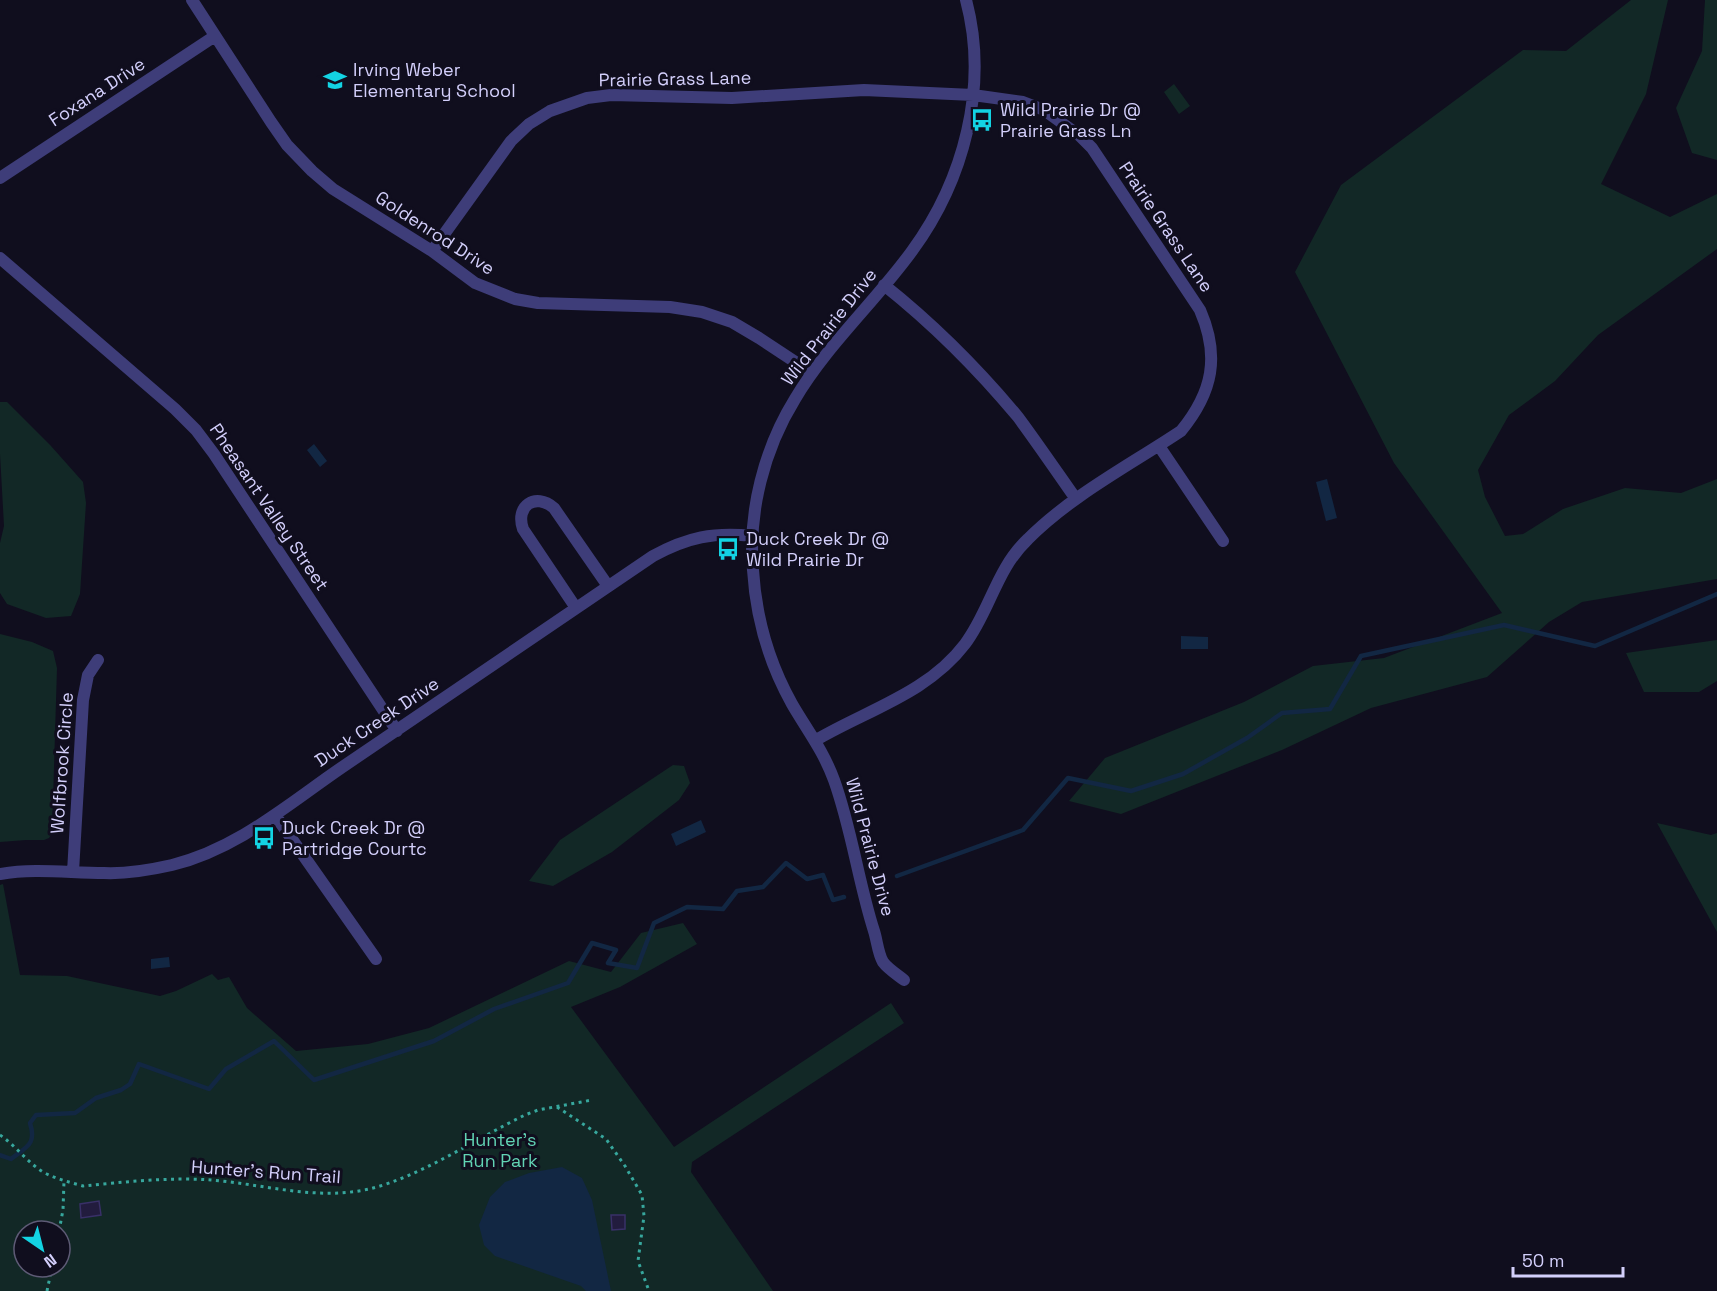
<svg xmlns="http://www.w3.org/2000/svg" width="1717" height="1291" viewBox="0 0 1717 1291" font-family="'Space Grotesk',sans-serif">
  <rect width="100%" height="100%" fill="#100e1e"/>
  <path fill="#122826" fill-rule="evenodd" d="M1631 0H1668L1646 94 1601 184 1670 217 1717 194V249L1598 335 1555 381 1509 415 1478 470 1485 497 1505 536 1523 534 1563 509 1625 488 1681 493 1717 479V579L1582 602 1549 622 1487 677 1371 708 1282 750 1121 814 1069 801 1105 758 1244 702 1313 666 1384 658 1502 613 1394 463 1295 272 1341 185 1523 50 1566 51Z
    M1705 0H1717V160L1692 153 1676 108 1702 51Z
    M1174 84 1190 106 1179 114 1164 92Z
    M0 402H7L51 446 83 482 86 503 80 594 71 616 46 618 7 604 0 593V543L4 526 0 454Z
    M0 634 32 642 53 651 57 668 52 833 49 838 44 840H26L0 842Z
    M1717 640V681L1699 692H1644L1626 653Z
    M673 765 684 766 690 783 679 800 612 852 553 886 529 881 560 840Z
    M1657 823 1711 835 1717 833V932Z
    M3 884 20 975 67 976 160 996 176 991 212 974 218 980 229 977 247 1008 296 1051 368 1044 429 1028 569 961 611 972 641 933 683 923 697 944 620 987 571 1007 674 1147 891 1003 904 1023 692 1162 691 1172 773 1291H0V885ZM24 1231H60V1267H24Z"/>
  <path fill="#122743" d="M314 444 327 461 320 467 307 450Z
    M1327 479 1337 518 1326 521 1316 482Z
    M1181 636 1208 637V649H1181Z
    M701 820 706 832 676 846 671 834Z
    M169 957 170 967 151 969V959Z
    M562 1167 582 1178 592 1200 611 1291H586L581 1286 495 1256 484 1245 479 1225 490 1197 505 1182 529 1173Z"/>
  <g fill="none" stroke-linecap="round" stroke-linejoin="round">
    <path stroke="#122743" stroke-width="4.5" d="M897 876 1023 830 1068 778 1131 791 1183 774 1247 738 1282 713 1330 709 1361 656 1504 625 1595 646 1717 594
      M0 1155 11 1159C26 1147 37 1145 30 1123L36 1115 75 1113 96 1098 121 1090 130 1084 139 1064 209 1089 226 1069 274 1041 314 1080 434 1041 494 1009 568 983 592 943 616 950 608 963 637 968 654 923 687 907 723 909 737 891 763 887 786 863 807 879 823 875 833 900 844 897"/>
  </g>
  <path fill="#221c3e" stroke="#393068" stroke-width="1.5" d="M99 1201 101 1215 81 1218 80 1204Z
    M611 1215H625V1229L612 1230Z"/>
  <g fill="none" stroke-linecap="round" stroke-linejoin="round">
    <path stroke="#37a79d" stroke-width="3" stroke-dasharray="3 4.5" stroke-linecap="butt" d="M557 1107 606 1139 625 1166 642 1195 644 1216 638 1261 649 1291
      M0 1135C16 1146 27 1162 43 1172 56 1179 69 1182 83 1186 123 1182 171 1177 211 1180 263 1184 316 1201 369 1189 420 1177 477 1138 525 1115L538 1110 592 1100
      M59 1231 63 1210 64 1181
      M47 1291 52 1267"/>
    <path stroke="#3e3d79" stroke-width="12" d="M192 0 271 122 287 145 312 171 333 189 432 251 475 283 515 299 538 303 670 307 702 312 732 322 759 338 812 373
      M0 178 215 36
      M432 251 511 141 529 124 550 111 587 98 611 95 732 98 864 90 973 95 1023 102 1044 110 1080 136 1092 148 1200 310C1220 356 1213 392 1181 431 1130 465 1072 495 1028 539 996 569 990 611 965 644 928 693 867 710 816 740
      M0 258 175 409 196 430 214 454 397 731
      M884 285C933 324 978 369 1018 417 1038 444 1057 472 1076 499
      M1159 446 1223 541
      M576 608 523 529C515 506 535 492 554 508L608 586
      M275 815 376 959
      M73 872 83 700 88 675 98 660
      M0 874C35 868 69 873 104 873 127 874 150 870 172 865 237 849 287 805 341 768 445 697 549 626 653 556 688 537 713 532 753 536
      M904 980C898 975 888 969 883 962 878 954 877 940 874 931 858 881 852 830 834 780 823 750 807 730 792 704 769 663 756 618 753 570 748 512 764 449 795 399 827 345 875 302 912 251 964 180 989 86 966 0"/>
  </g>
  <defs>
    <g id="school-bare" transform="scale(1.8)"><path d="M0-5L7-2L0 1L-7-2ZM-4 1L0 2.5L4 1V4Q0 6-4 4Z" fill="#13d3e3" stroke="#100e1e" stroke-width="2.5" paint-order="stroke"/></g>
    <g id="bus-bare" transform="scale(1.8)"><path d="M-5-6H5V4H4V6H2V4H-2V6H-4V4H-5ZM-3.5-4V0h7V-4ZM-3.5 1.2v1.5H-2V1.2ZM2 1.2v1.5H3.5V1.2Z" fill="#13d3e3" stroke="#100e1e" stroke-width="2.5" paint-order="stroke"/></g>
  </defs>
  <g fill-rule="evenodd">
    <use href="#school-bare" x="335" y="80"/>
    <use href="#bus-bare" x="982" y="120"/>
    <use href="#bus-bare" x="728" y="549"/>
    <use href="#bus-bare" x="264" y="838"/>
  </g>
  <g text-anchor="middle" stroke-width="6" stroke-linejoin="round" paint-order="stroke">
    <g font-size="18" fill="#d3cffb" stroke="#100e1e" text-anchor="start">
      <text x="353" y="76">Irving Weber<tspan x="353" dy="21">Elementary School</tspan></text>
      <text x="1000" y="116">Wild Prairie Dr @<tspan x="1000" dy="21">Prairie Grass Ln</tspan></text>
      <text x="746" y="545">Duck Creek Dr @<tspan x="746" dy="21">Wild Prairie Dr</tspan></text>
      <text x="282" y="834">Duck Creek Dr @<tspan x="282" dy="21">Partridge Courtc</tspan></text>
    </g>
    <g font-size="18" fill="#d3cffb" stroke="#100e1e">
      <text transform="translate(675 79) rotate(-1)" y="6">Prairie Grass Lane</text>
      <text transform="translate(97 92) rotate(-33)" y="6">Foxana Drive</text>
      <text transform="translate(1166 227) rotate(56)" y="6">Prairie Grass Lane</text>
      <text transform="translate(435 233) rotate(33)" y="6">Goldenrod Drive</text>
      <text transform="translate(829 327) rotate(-52)" y="6">Wild Prairie Drive</text>
      <text transform="translate(269 507) rotate(56)" y="6">Pheasant Valley Street</text>
      <text transform="translate(377 722) rotate(-34)" y="6">Duck Creek Drive</text>
      <text transform="translate(62 763) rotate(-86)" y="6">Wolfbrook Circle</text>
      <text transform="translate(870 847) rotate(75)" y="6">Wild Prairie Drive</text>
      <text transform="translate(266 1172) rotate(4)" y="6">Hunter's Run Trail</text>
    </g>
    <g font-size="18" fill="#62d4b5" stroke="#100e1e">
      <text x="500" y="1146">Hunter's<tspan x="500" dy="21">Run Park</tspan></text>
    </g>
  </g>
  <g transform="translate(42 1249) rotate(145)"><circle r="28" fill="#100e1e" stroke="#5e5b76" stroke-width="1.5"/>
  <path d="M0-4.5L10 22L0 15L-10 22Z" fill="#13d3e3"/>
  <text y="-9" font-size="16" font-weight="bold" text-anchor="middle" fill="#d3cffb">N</text>
  </g>
  <path d="M1513 1267v9h110v-9" fill="none" stroke="#d3cffb" stroke-width="3"/>
  <text x="1522" y="1267" font-size="18" fill="#d3cffb" stroke="#100e1e" stroke-width="4.5" paint-order="stroke">50 m</text>
</svg>
